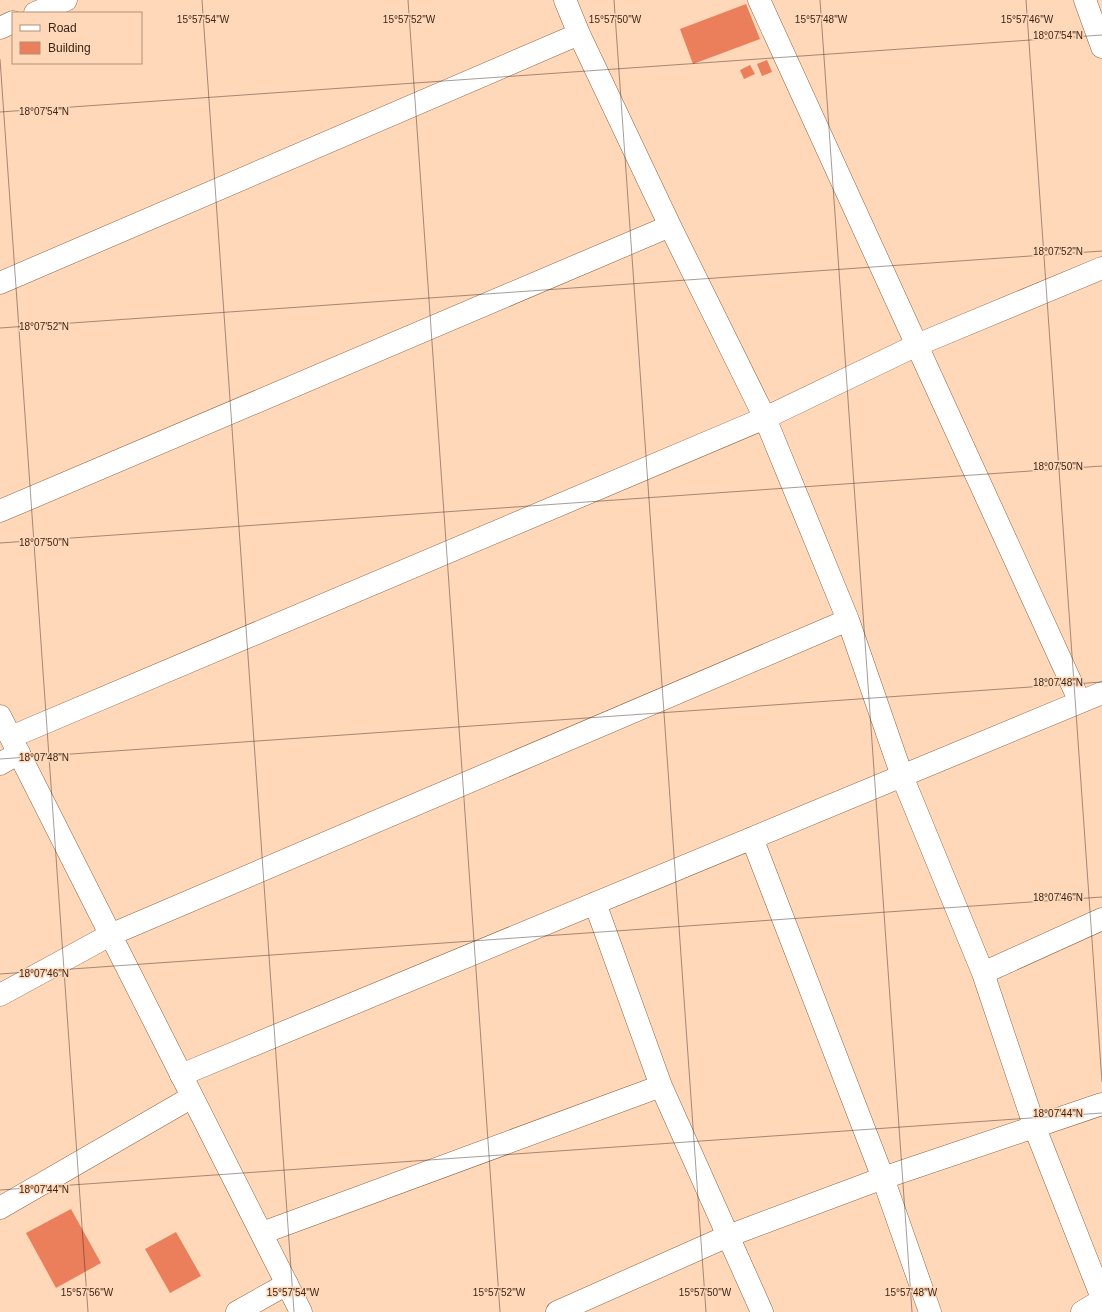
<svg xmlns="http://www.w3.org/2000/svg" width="1102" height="1312" viewBox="0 0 1102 1312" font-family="Helvetica,sans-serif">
  <rect width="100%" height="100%" fill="#ffd7b9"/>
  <path fill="#eb7f5b" d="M746 4 760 39 693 64 680 29Z
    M767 60 772 72 762 76 757 64Z
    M750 65 755 74 744 79 740 70Z
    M71 1209 101 1263 56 1288 26 1233Z
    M176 1232 201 1276 170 1293 145 1249Z"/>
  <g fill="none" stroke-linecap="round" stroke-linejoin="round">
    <g stroke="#906441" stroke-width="23">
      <path id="street" d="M565 0 579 34 670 226 765 418 848 620 902 776 983 973 1035 1128 1102 1298
        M759 0 1080 702
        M1085 0 1102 47
        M35 13 66 0
        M0 28 13 22
        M0 283 579 34
        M0 511 670 226
        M11 737 765 418 917 345 1102 268
        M0 764 19 753
        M752 838 883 1178 930 1312
        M595 903 661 1086 762 1312
        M983 973 1102 919
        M0 995 110 935 848 620
        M181 1075 1102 693
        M0 1208 192 1097
        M262 1233 661 1086
        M237 1312 287 1284
        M557 1312 728 1236 883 1178 1102 1104
        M1082 1312 1102 1300"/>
    </g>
    <g stroke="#906441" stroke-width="23">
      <path id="secondary" d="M0 716 301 1312"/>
    </g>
    <use href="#street" stroke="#fff" stroke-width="22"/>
    <use href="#secondary" stroke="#fff" stroke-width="22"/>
  </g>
  <path fill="none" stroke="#392618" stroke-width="1" stroke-opacity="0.45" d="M202 0 294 1312M408 0 500 1312M614 0 706 1312M820 0 912 1312M1026 0 1102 1082M0 59 88 1312M0 112 1102 35M0 328 1102 251M0 543 1102 466M0 759 1102 682M0 974 1102 897M0 1190 1102 1113"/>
  <g font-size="10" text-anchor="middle" fill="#392618" stroke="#ffd7b9" stroke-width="3" stroke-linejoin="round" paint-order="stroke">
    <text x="203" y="23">15°57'54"W</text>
    <text x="409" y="23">15°57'52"W</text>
    <text x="615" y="23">15°57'50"W</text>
    <text x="821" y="23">15°57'48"W</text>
    <text x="1027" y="23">15°57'46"W</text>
    <text x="1058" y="39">18°07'54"N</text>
    <text x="44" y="115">18°07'54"N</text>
    <text x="1058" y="255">18°07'52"N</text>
    <text x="44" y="330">18°07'52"N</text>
    <text x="1058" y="470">18°07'50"N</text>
    <text x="44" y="546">18°07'50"N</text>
    <text x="1058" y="686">18°07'48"N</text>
    <text x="44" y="761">18°07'48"N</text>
    <text x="1058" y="901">18°07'46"N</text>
    <text x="44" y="977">18°07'46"N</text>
    <text x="1058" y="1117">18°07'44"N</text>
    <text x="44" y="1193">18°07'44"N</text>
    <text x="87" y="1296">15°57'56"W</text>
    <text x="293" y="1296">15°57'54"W</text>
    <text x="499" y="1296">15°57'52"W</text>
    <text x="705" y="1296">15°57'50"W</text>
    <text x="911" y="1296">15°57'48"W</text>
  </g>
  <rect x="12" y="12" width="130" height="52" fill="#ffd7b9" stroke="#b09079"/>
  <rect x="20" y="25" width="20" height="6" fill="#ffffff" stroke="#b09079"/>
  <text x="48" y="32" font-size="12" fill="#392618">Road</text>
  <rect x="20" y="42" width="20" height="12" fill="#eb7f5b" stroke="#b09079"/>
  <text x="48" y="52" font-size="12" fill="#392618">Building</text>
</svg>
